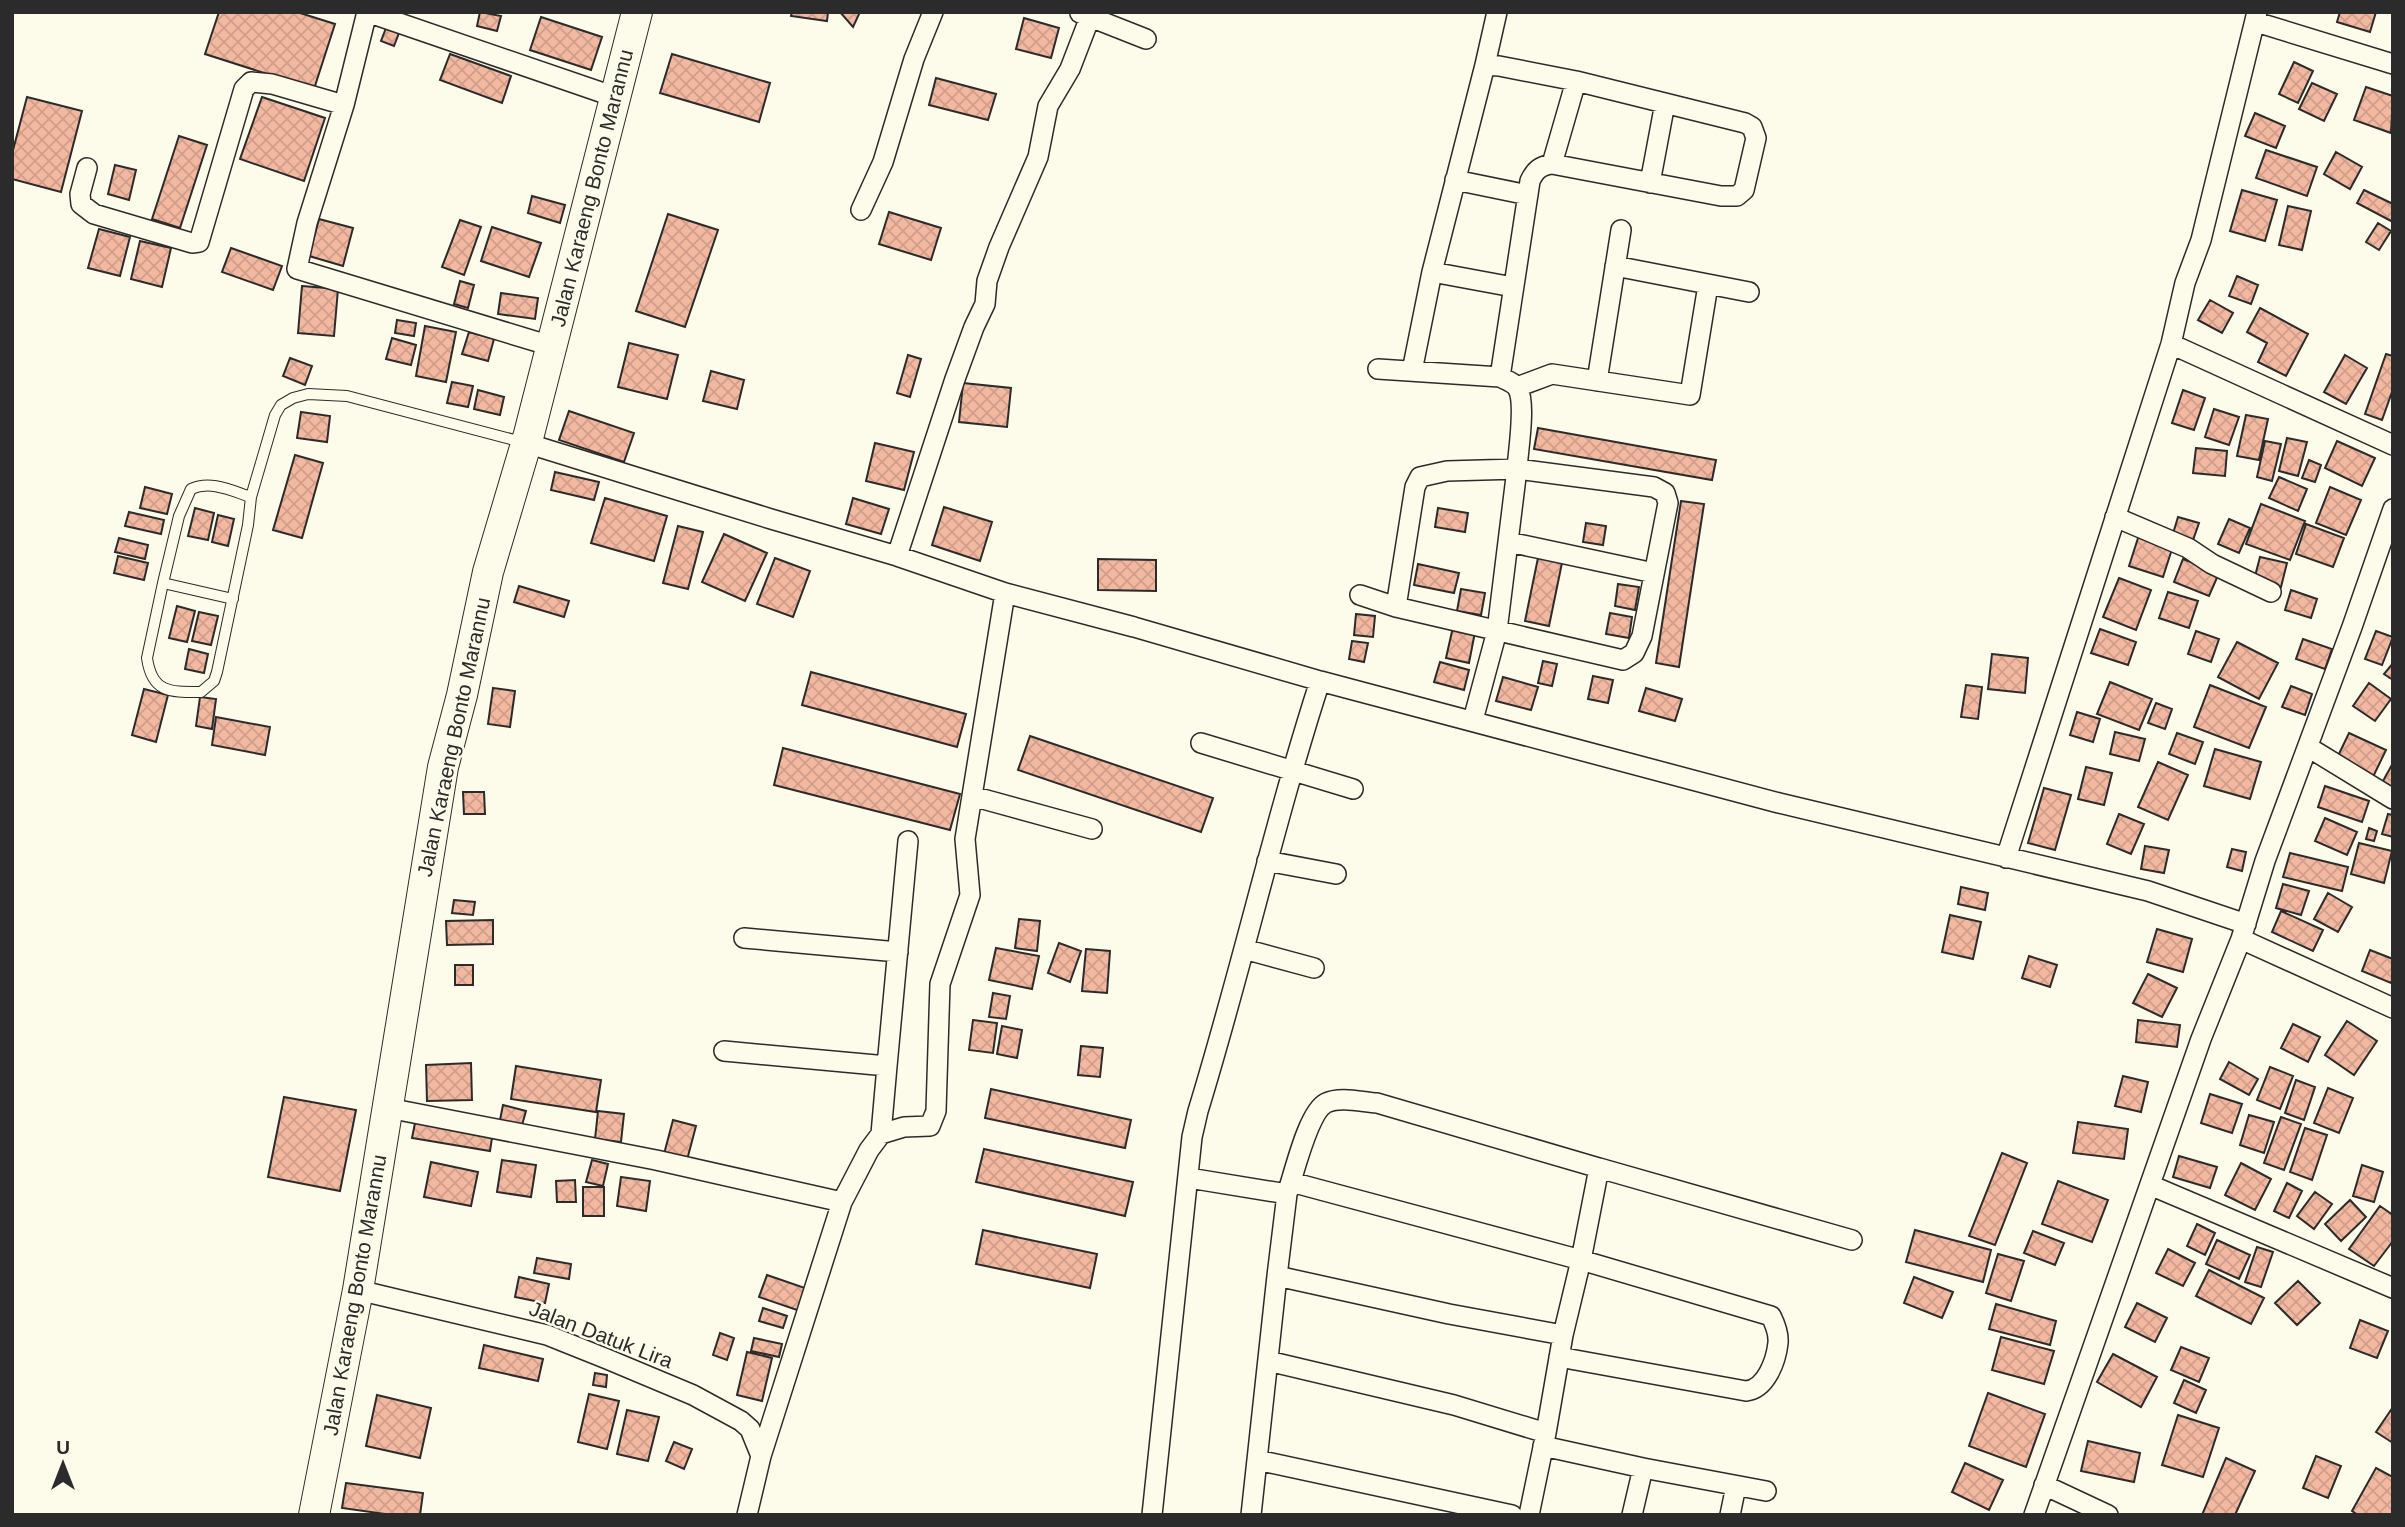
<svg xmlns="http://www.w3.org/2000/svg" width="2405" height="1527" viewBox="0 0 2405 1527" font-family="Arial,sans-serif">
  <defs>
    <pattern id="building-cross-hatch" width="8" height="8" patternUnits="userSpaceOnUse" patternTransform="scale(1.75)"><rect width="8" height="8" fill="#f2b8a0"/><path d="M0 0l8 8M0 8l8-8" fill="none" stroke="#d09e8a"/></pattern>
  </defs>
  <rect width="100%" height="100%" fill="#fdfbea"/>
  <path fill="url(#building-cross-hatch)" stroke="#2b2b2b" stroke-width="2" d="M219 12H297L335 24 314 89 205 54Z
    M480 12 501 16 497 31 477 26Z
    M792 12H828L827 21 791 16Z
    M840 12H860L853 27Z
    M2340 12H2376L2370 32 2337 22Z
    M541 17 602 37 591 70 530 50Z
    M1024 18 1059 28 1051 58 1016 49Z
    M386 28 399 33 394 46 381 41Z
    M450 54 511 76 502 103 440 80Z
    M672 54 770 83 759 122 660 93Z
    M2294 62 2313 71 2298 103 2279 94Z
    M936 78 996 94 988 120 929 105Z
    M2312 83 2337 94 2324 121 2299 109Z
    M2366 87 2393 96 2391 133 2354 120Z
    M27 97 82 111 61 192 12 179V154Z
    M262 97 325 118 304 181 240 159Z
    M2255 113 2285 126 2276 148 2245 136Z
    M179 136 207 145 180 228 152 219Z
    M2266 150 2317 167 2307 196 2256 178Z
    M2336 152 2362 167 2350 189 2324 174Z
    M115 165 136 170 129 200 108 194Z
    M2242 190 2277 200 2265 241 2230 231Z
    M2364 190 2393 204V222L2357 203Z
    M532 196 565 205 560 223 528 213Z
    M2288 206 2311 211 2302 250 2279 245Z
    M889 212 941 228 931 260 879 244Z
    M668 214 718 230 685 327 636 311Z
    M319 219 353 228 343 266 309 256Z
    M460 220 481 227 464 275 442 267Z
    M2378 223 2391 231 2379 250 2366 242Z
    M492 227 541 243 529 277 481 261Z
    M99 229 130 237 120 276 88 268Z
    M140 241 171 248 162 287 131 279Z
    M231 248 282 266 273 290 222 272Z
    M2237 276 2258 285 2251 304 2229 296Z
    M460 281 474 285 468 308 454 304Z
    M302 286 338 289 334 336 298 333Z
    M501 293 538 298 535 319 498 314Z
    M2210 300 2233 313 2222 333 2198 320Z
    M2260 308 2308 334 2286 376 2258 362 2267 343 2247 332Z
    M397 320 416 323 414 336 395 333Z
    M425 326 456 332 446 382 416 376Z
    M469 332 494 339 488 361 462 354Z
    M392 338 416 345 411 365 386 359Z
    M629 343 678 355 667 399 618 387Z
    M2386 354 2393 356V389L2382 420 2365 414Z
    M908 355 921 359 910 397 897 393Z
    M2345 355 2367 368 2346 404 2324 392Z
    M290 358 312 366 305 385 283 376Z
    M711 371 744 380 737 409 703 401Z
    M452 382 473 386 468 407 447 403Z
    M963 383 1011 388 1007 427 959 422Z
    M478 390 504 397 500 415 474 409Z
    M2183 390 2205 398 2194 430 2172 423Z
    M2214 409 2239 417 2229 445 2205 437Z
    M569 411 634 433 624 462 559 440Z
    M301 412 330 416 327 442 297 438Z
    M2246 415 2268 419 2259 460 2237 456Z
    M1538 428 1716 460 1712 480 1534 449Z
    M2287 438 2307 442 2298 476 2279 471Z
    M2265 441 2281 444 2272 481 2257 477Z
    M2337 441 2375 458 2362 486 2325 468Z
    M875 443 914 452 904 490 866 481Z
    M2196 448 2227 451 2225 476 2193 473Z
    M295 455 323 463 302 538 273 530Z
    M2309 460 2321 465 2315 482 2302 478Z
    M555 472 599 482 594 500 551 490Z
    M2279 477 2307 489 2298 511 2269 498Z
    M145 487 172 494 167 514 140 508Z
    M2330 487 2361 500 2346 535 2316 523Z
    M605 498 667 516 654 561 591 543Z
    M853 498 889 509 881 534 846 524Z
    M1681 501 1704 504 1679 667 1656 663Z
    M2261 504 2305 521 2290 560 2246 544Z
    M944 507 992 522 980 561 932 545Z
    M195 508 214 513 208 540 188 536Z
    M1438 508 1468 513 1465 532 1435 527Z
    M129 512 164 520 161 534 125 526Z
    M218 515 234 519 228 546 212 542Z
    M2178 517 2199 523 2192 543 2172 537Z
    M2229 519 2250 528 2239 553 2218 544Z
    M1586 523 1606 526 1603 545 1583 542Z
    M2306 524 2344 538 2333 567 2296 554Z
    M678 526 703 532 688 589 663 583Z
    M724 534 767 553 745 601 702 582Z
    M2139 535 2173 546 2163 577 2129 566Z
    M119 538 148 545 145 559 115 552Z
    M1539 553 1563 558 1549 626 1525 621Z
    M118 556 148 563 144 580 114 573Z
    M2260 557 2287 563 2281 587 2254 580Z
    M775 558 810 571 793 617 757 604Z
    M1098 559 1156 560V591L1098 590Z
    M2183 559 2219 573 2209 596 2174 582Z
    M1418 564 1459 573 1454 593 1414 585Z
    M2119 578 2151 590 2136 630 2103 617Z
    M1618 584 1639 587 1635 610 1615 606Z
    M519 586 569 601 564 617 514 602Z
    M1461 589 1485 593 1481 615 1457 611Z
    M2291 590 2317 599 2311 618 2285 610Z
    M2168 592 2198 601 2189 628 2159 618Z
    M177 606 195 611 187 642 169 638Z
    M199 612 218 616 211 645 192 641Z
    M1610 613 1632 617 1629 638 1606 634Z
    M1356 614 1375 616 1373 637 1354 635Z
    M1453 627 1475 632 1469 663 1446 658Z
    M2100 629 2136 642 2128 665 2091 653Z
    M2196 631 2219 639 2211 662 2188 654Z
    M2376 631 2393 637 2382 665 2365 659Z
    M2303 639 2332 649 2325 669 2296 659Z
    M1352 641 1368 643 1364 662 1349 659Z
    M2237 642 2278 663 2259 699 2218 677Z
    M189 649 208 654 204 673 185 669Z
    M1992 654 2028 658 2025 693 1988 689Z
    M1543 661 1557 664 1552 686 1538 683Z
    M1440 662 1469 670 1464 690 1434 682Z
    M2393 663V680L2384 674Z
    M811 672 966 714 957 747 802 705Z
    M1593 676 1613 680 1608 703 1588 699Z
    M1503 677 1538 687 1531 710 1496 701Z
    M2110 682 2152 699 2139 730 2097 714Z
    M2369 683 2391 699 2375 721 2353 706Z
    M1966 685 1982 687 1978 719 1961 717Z
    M2210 685 2266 707 2249 748 2194 727Z
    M2291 686 2312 694 2305 715 2282 707Z
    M493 688 515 691 510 727 488 724Z
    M1646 688 1682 699 1675 721 1639 711Z
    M144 689 168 695 156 742 132 735Z
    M200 697 216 699 212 729 196 726Z
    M2156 703 2172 709 2165 729 2148 723Z
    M2077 712 2100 719 2093 742 2070 735Z
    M216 717 270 727 265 755 212 745Z
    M2115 732 2145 739 2139 761 2110 754Z
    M2177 733 2203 742 2195 764 2169 754Z
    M2349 733 2386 750 2372 779 2335 762Z
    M1030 736 1213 798 1201 832 1018 770Z
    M783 748 960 794 950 830 774 785Z
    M2215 749 2261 762 2250 799 2204 786Z
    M2158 762 2188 775 2168 820 2138 807Z
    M2393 763V795L2379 788Z
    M2086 767 2112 773 2104 805 2078 799Z
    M2325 786 2369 801 2362 822 2318 807Z
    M2044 788 2071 795 2055 850 2028 843Z
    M463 792H484L485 814H464Z
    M2119 814 2144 824 2131 854 2107 844Z
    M2388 814 2393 815V837L2382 834Z
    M2325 818 2357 832 2347 855 2315 841Z
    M2369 828 2377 831 2374 841 2366 839Z
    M2359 843 2392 851 2384 883 2351 874Z
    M2145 846 2169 850 2164 873 2141 869Z
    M2232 849 2246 852 2242 871 2227 867Z
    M2290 853 2348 867 2342 891 2283 877Z
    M2283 884 2309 891 2301 915 2276 908Z
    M1961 887 1988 893 1985 910 1958 904Z
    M2328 893 2352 907 2338 932 2314 919Z
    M454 900 475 902 473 915 452 913Z
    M2281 911 2323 930 2313 951 2272 932Z
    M1950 915 1981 922 1973 959 1942 952Z
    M1019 919 1040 921 1037 951 1015 948Z
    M493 920V944L447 945 446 921Z
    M2157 929 2192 939 2183 972 2147 962Z
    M1059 943 1081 951 1070 982 1048 973Z
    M996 948 1039 956 1032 989 989 980Z
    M1086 949 1110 951 1107 993 1082 991Z
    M2370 950 2393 959V978L2391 983 2362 971Z
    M2029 956 2057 965 2050 987 2022 978Z
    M455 965H473V985H455Z
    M2148 974 2177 988 2162 1017 2133 1003Z
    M993 993 1010 996 1006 1019 989 1017Z
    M973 1020 997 1023 993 1053 969 1050Z
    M2138 1020 2180 1025 2177 1047 2136 1042Z
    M2347 1021 2377 1041 2354 1075 2325 1055Z
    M2293 1024 2320 1037 2308 1062 2281 1048Z
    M1002 1026 1022 1030 1017 1058 997 1054Z
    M1081 1046 1103 1048 1100 1077 1078 1075Z
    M2229 1062 2258 1079 2249 1095 2220 1079Z
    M471 1063 472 1100 427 1101 426 1065Z
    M516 1066 601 1080 596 1112 511 1099Z
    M2270 1067 2293 1076 2280 1109 2257 1100Z
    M2123 1076 2148 1082 2141 1112 2115 1106Z
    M2296 1080 2315 1087 2304 1120 2285 1113Z
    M2328 1088 2353 1098 2339 1133 2314 1123Z
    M991 1089 1131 1120 1125 1148 985 1118Z
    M2210 1094 2242 1104 2232 1133 2201 1123Z
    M284 1097 356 1110 340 1191 268 1177Z
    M503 1105 526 1111 522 1125 500 1120Z
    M598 1111 624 1114 621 1142 595 1139Z
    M2249 1115 2274 1122 2264 1153 2240 1145Z
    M2281 1117 2301 1124 2284 1170 2264 1163Z
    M416 1118 493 1131 490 1151 412 1138Z
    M673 1120 696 1126 687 1160 664 1154Z
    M2078 1122 2128 1129 2124 1159 2073 1153Z
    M2305 1128 2327 1135 2312 1180 2290 1172Z
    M984 1149 1133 1182 1125 1216 976 1182Z
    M2002 1153 2027 1163 1995 1245 1969 1236Z
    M2179 1156 2217 1167 2210 1188 2173 1177Z
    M502 1160 536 1165 531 1197 497 1192Z
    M592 1160 608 1164 603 1186 586 1182Z
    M431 1162 478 1172 471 1206 424 1197Z
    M2241 1163 2271 1179 2255 1210 2225 1195Z
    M2362 1165 2383 1172 2374 1202 2353 1196Z
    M621 1177 650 1181 646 1211 617 1206Z
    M575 1180 576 1202H557L556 1181Z
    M2058 1181 2108 1200 2092 1242 2042 1224Z
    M2287 1183 2302 1191 2289 1218 2274 1211Z
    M583 1187H604V1216H583Z
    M2315 1192 2332 1204 2314 1229 2297 1216Z
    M2350 1200 2366 1217 2341 1241 2325 1224Z
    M2380 1206 2393 1215V1241L2374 1266 2349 1249Z
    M2197 1224 2215 1233 2205 1255 2187 1246Z
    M983 1230 1097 1254 1090 1288 976 1264Z
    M1915 1230 1991 1250 1983 1282 1906 1262Z
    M2033 1231 2064 1243 2055 1265 2024 1253Z
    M2217 1240 2250 1255 2239 1279 2206 1264Z
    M2257 1247 2273 1252 2261 1287 2245 1282Z
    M2168 1249 2195 1263 2183 1286 2156 1273Z
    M1998 1254 2024 1261 2011 1301 1986 1293Z
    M537 1258 571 1264 569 1279 534 1273Z
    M2209 1270 2264 1298 2251 1324 2196 1296Z
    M767 1275 808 1289 800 1311 759 1297Z
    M519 1277 549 1284 545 1303 515 1297Z
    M1914 1277 1953 1292 1942 1318 1904 1303Z
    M2298 1281 2320 1303 2297 1325 2275 1303Z
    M2137 1303 2167 1318 2155 1342 2125 1327Z
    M1996 1304 2056 1321 2050 1345 1989 1329Z
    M763 1308 787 1316 783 1328 759 1321Z
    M2360 1320 2388 1331 2377 1358 2350 1348Z
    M720 1333 734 1338 727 1360 713 1355Z
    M2001 1337 2054 1351 2044 1384 1992 1370Z
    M754 1338 782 1344 779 1357 751 1351Z
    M484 1345 543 1359 538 1381 479 1368Z
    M2181 1347 2209 1358 2199 1382 2171 1370Z
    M747 1352 772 1358 762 1401 737 1395Z
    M2113 1354 2157 1377 2141 1407 2097 1382Z
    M595 1373 607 1375 606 1387 593 1385Z
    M2184 1380 2206 1390 2196 1413 2174 1403Z
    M1988 1393 2045 1414 2026 1467 1969 1446Z
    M589 1394 619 1401 607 1449 578 1442Z
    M377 1395 431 1408 420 1458 366 1446Z
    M2393 1407V1443L2376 1432Z
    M627 1410 659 1417 648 1461 617 1454Z
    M2178 1415 2219 1428 2203 1477 2162 1465Z
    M2088 1441 2140 1453 2134 1482 2081 1471Z
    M674 1442 692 1449 684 1469 666 1461Z
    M2316 1456 2341 1466 2328 1498 2303 1488Z
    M2226 1458 2255 1471 2235 1515H2202Z
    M1965 1463 2003 1480 1989 1510 1952 1492Z
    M2376 1468 2393 1477V1515H2358L2352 1511Z
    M346 1483 423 1493 420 1515H392L342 1508Z"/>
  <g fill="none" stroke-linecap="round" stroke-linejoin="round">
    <g stroke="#2b2b2b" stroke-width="12">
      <path id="lane" d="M163 583 147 658C152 693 170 692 201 692L214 681 217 672 248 525 251 497 275 415 281 405 293 398 308 394 347 396 522 442
        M233 599 163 583 179 516 191 489C211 480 232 491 251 497"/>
    </g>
    <g stroke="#2b2b2b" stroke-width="22">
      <path id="street" d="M367 12 615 97
        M1080 13 1146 39
        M2256 22 2393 64
        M1485 65 1497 12
        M344 105 307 223 297 269 551 346
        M1552 164 1576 81
        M87 168 80 194 81 204 94 214 192 243 199 242 244 89 251 82 272 84 344 105 367 12
        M1455 180 1528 195
        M1650 183 1665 103
        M861 210 883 162 914 59 933 12
        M1615 266 1749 292
        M1432 272 1513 287
        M2171 344 2393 445
        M1412 371 1432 272 1485 65 1499 66 1576 81 1745 123 1752 127 1756 138 1744 190 1737 196H1721L1552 164C1540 166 1535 170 1530 181L1500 377
        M1597 381 1621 230
        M1517 387 1552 374 1690 395 1708 285
        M526 443 771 519 897 556 1005 593 1134 627 1320 681 1779 803 2148 891 2246 924
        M2115 517 2188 548 2212 564 2271 592
        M1509 542 1654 573
        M897 556 955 379 974 327 985 304 987 281 999 247 1038 157 1048 106 1070 69 1090 17
        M1360 595 1396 607 1623 660 1634 653 1642 636 1668 503 1665 493 1654 487 1517 469C1518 452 1526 404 1518 389 1515 383 1506 380 1500 377L1378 369
        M1396 607 1415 487 1420 477 1447 471 1517 469 1497 631 1473 720
        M1201 743 1353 789
        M2308 747 2393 799
        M972 796 1092 829
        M2006 858 2171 344 2185 283 2201 240 2257 12
        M1267 861 1336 874
        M744 938 898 952
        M2241 939 2393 1008
        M1244 949 1314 968
        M724 1051 887 1066 881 1134
        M887 1066 908 841
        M388 1108 656 1160 842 1202
        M1189 1178 1287 1194C1294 1174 1308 1112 1326 1103 1340 1096 1362 1102 1377 1103L1599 1168
        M1291 1182 1581 1260 1771 1316C1775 1324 1779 1333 1778 1343 1776 1361 1766 1389 1746 1391L1559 1357
        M2150 1185 2393 1288
        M1287 1194 1277 1276 1449 1314 1563 1335 1546 1433 1529 1515
        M358 1290 547 1335 607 1359 693 1395 741 1421 750 1429 761 1456
        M1563 1335 1581 1260 1599 1168 1852 1240
        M1268 1361 1454 1405 1546 1433
        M1543 1446 1643 1468 1766 1491
        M1257 1460 1512 1515
        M2044 1485 2108 1515
        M747 1515 761 1456 842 1202 869 1150 881 1134 904 1127 930 1126 936 1111 940 984 970 895 965 839 1005 593
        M1152 1515 1192 1137 1198 1111C1242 968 1274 823 1320 681
        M1251 1515 1277 1276
        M1632 1515 1643 1468
        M1730 1515 1736 1486
        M2034 1515 2201 1039 2241 939 2265 861 2352 627 2393 509"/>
    </g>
    <g stroke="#2b2b2b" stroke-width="32">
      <path id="primary" d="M314 1515 358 1290 443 767 462 695 488 572 529 434 637 12"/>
    </g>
    <use href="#lane" stroke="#fdfbea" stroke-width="10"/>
    <use href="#street" stroke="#fdfbea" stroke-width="19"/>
    <use href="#primary" stroke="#fdfbea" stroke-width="30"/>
  </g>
  <g text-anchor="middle" stroke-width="5" stroke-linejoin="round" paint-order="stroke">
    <g font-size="21" fill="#2b2b2b" stroke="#fdfbea">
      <text transform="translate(592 188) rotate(-76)" y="7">Jalan Karaeng Bonto Marannu</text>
      <text transform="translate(454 737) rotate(-78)" y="7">Jalan Karaeng Bonto Marannu</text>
      <text transform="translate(355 1295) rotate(-80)" y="7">Jalan Karaeng Bonto Marannu</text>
      <text transform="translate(601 1335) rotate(21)" y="7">Jalan Datuk Lira</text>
    </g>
  </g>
  <rect width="2405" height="1527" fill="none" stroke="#2b2b2b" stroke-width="28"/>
  <g transform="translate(63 1464)" stroke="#fdfbea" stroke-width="5" paint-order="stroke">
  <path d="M0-5L12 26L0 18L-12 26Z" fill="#2b2b2b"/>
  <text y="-10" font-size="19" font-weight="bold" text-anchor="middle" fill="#2b2b2b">U</text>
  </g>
</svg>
